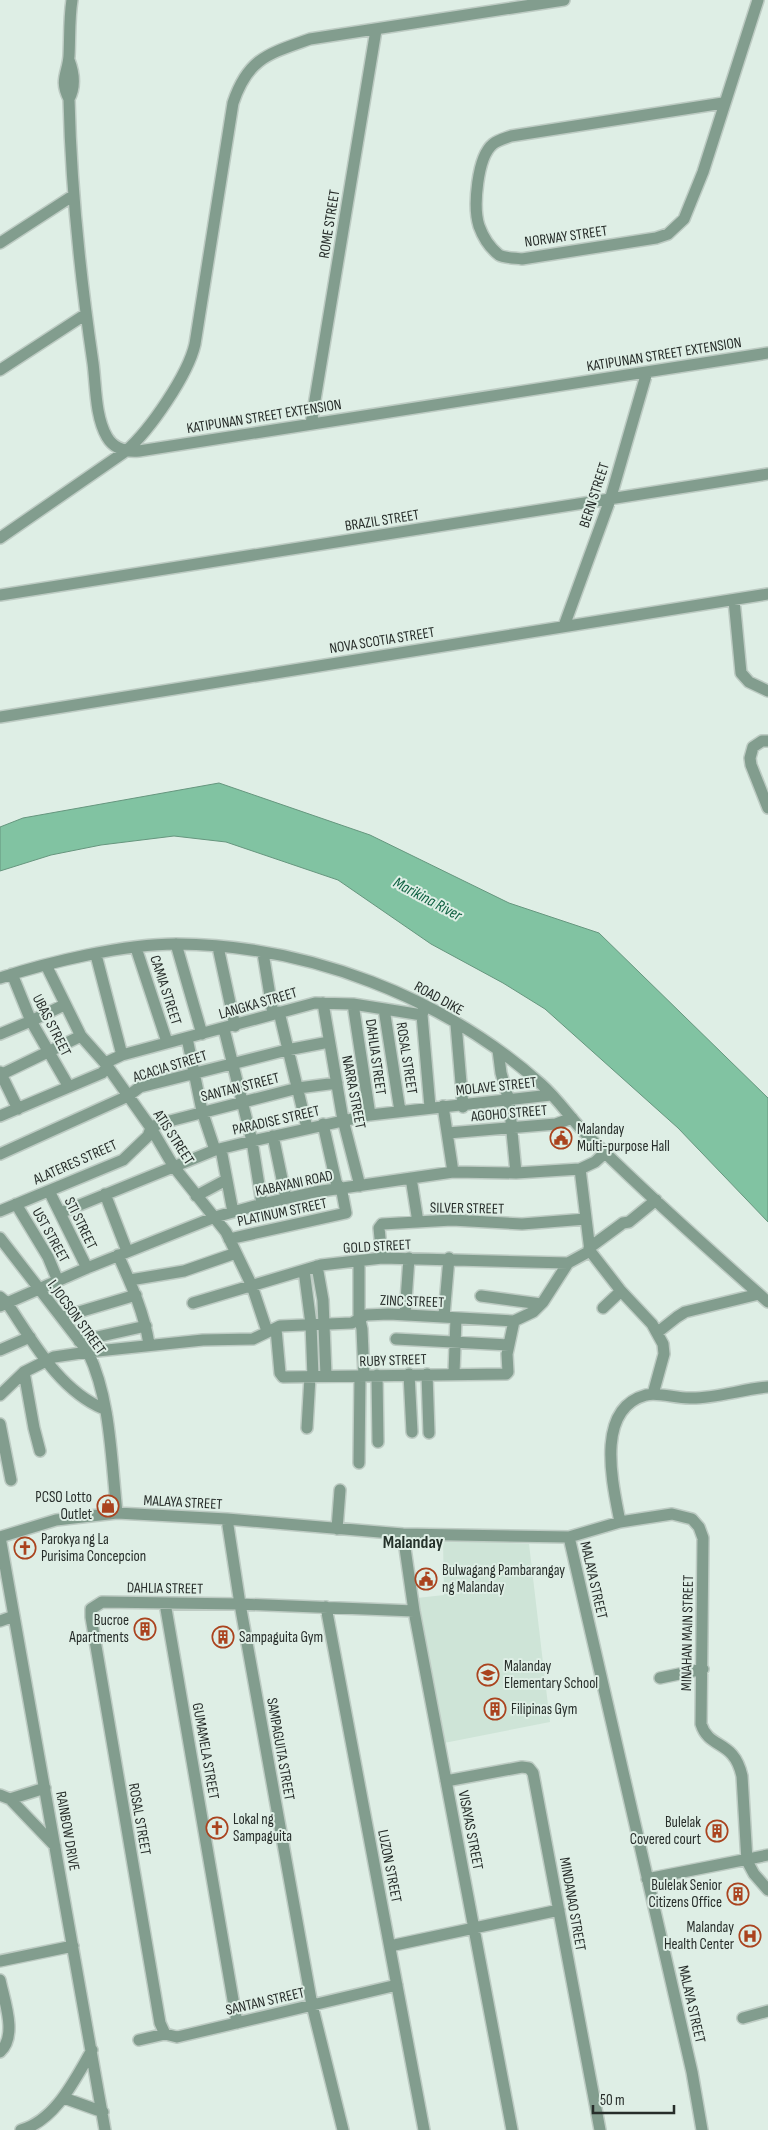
<svg xmlns="http://www.w3.org/2000/svg" width="768" height="2130" viewBox="0 0 768 2130" font-family="'Sofia Sans Condensed',sans-serif">
  <rect width="100%" height="100%" fill="#deeee5"/>
  <path fill="#cee4d7" d="M443 1540 529 1544 550 1722 444 1743 417 1598 444 1595Z"/>
  <path fill="#81c3a2" stroke="#66967e" d="M219 783 370 835 509 903 599 933 768 1098V1222L678 1128 545 1009 503 983 431 944 338 880 226 842 174 836 101 845 51 855 0 871V827L23 818Z"/>
  <g fill="none" stroke-linecap="round" stroke-linejoin="round">
    <g stroke="#bdcbc3" stroke-width="14">
      <path id="minor" d="M72 0C69 19 70 38 69 56 68 73 59 80 69 99 71 187 80 275 93 363 96 386 95 416 107 437 114 449 126 452 139 451L768 353
        M69 99C76 86 74 73 69 60
        M723 103 511 136C506 138 498 140 493 144 477 157 473 207 479 226 483 237 490 248 499 255 504 258 515 258 522 259L656 238 668 234 684 219 703 172 758 0
        M0 243 74 195
        M0 370 86 314
        M311 424 376 30
        M0 538 126 451C150 430 188 375 195 344L233 103C248 58 268 54 310 39L564 0
        M0 595 768 474
        M734 600 741 673 749 682 768 691
        M564 626 610 500 647 372
        M0 717 768 594
        M768 741H762L753 747 750 758 751 765 768 808
        M176 944 202 1034
        M218 947 235 1026
        M136 948 167 1042
        M263 953 273 1014
        M96 955 122 1055
        M46 965 81 1036 105 1063 151 1128 174 1167 226 1232 252 1286 267 1331
        M12 974 31 1021 69 1087
        M0 978C49 962 125 944 176 944 308 945 443 997 541 1084 558 1099 571 1119 586 1134 644 1192 707 1248 768 1302
        M323 1003 343 1120 360 1186
        M353 1004 370 1115
        M384 1009 400 1111
        M424 1009 422 1015 430 1107
        M279 1012 307 1128
        M456 1024 463 1107
        M224 1029 252 1141 262 1204
        M0 1034 31 1021 64 1005
        M187 1038 202 1111 215 1150
        M498 1050 501 1073 509 1101 516 1173
        M105 1063 122 1055 315 1003 353 1004 422 1015
        M0 1072 18 1109
        M0 1075 81 1036
        M443 1106 453 1172
        M0 1116 102 1073 108 1067
        M448 1133 556 1124 572 1118
        M273 1136 286 1198
        M221 1149 233 1212
        M0 1154 128 1096 140 1087 287 1050 329 1042
        M580 1169 590 1251 621 1291 652 1324 663 1344 664 1354 653 1394
        M411 1178 418 1222
        M49 1191 87 1268
        M105 1194 127 1251
        M196 1196 226 1180
        M16 1204 48 1257 58 1281
        M0 1211 123 1160 148 1136 151 1128 158 1124 298 1088 337 1083
        M60 1213 215 1150 252 1141 370 1115 551 1095
        M0 1238 88 1352C111 1400 111 1460 117 1513
        M229 1239 346 1213 342 1192 336 1182 323 1124
        M589 1248 623 1223 629 1222 656 1200
        M118 1255C131 1284 144 1312 149 1344
        M382 1258 379 1228 382 1224 452 1220 522 1224 586 1219
        M359 1261V1316L362 1329 364 1376
        M317 1266 323 1300 326 1376
        M304 1270 311 1324 313 1377
        M130 1280 184 1271 236 1253
        M481 1296 541 1304
        M0 1297 7 1303C34 1343 59 1390 104 1409
        M193 1303 321 1265 382 1258 568 1263
        M0 1306 87 1268 215 1217 262 1204 315 1192 453 1172 516 1173 580 1169 595 1162 606 1152
        M603 1308 621 1291
        M405 1315 409 1258
        M444 1316 449 1258
        M62 1317 136 1295
        M276 1329 280 1373 283 1377 506 1374 508 1372 507 1354 514 1321
        M658 1332 677 1317 685 1312 759 1294
        M396 1339 509 1345
        M79 1341 146 1326
        M0 1350 30 1337
        M24 1372 34 1428 40 1451
        M454 1373 456 1318
        M409 1374 412 1432
        M427 1374 429 1433
        M377 1375 378 1442
        M0 1395 24 1372 54 1357 88 1352 203 1340 253 1339 280 1326 352 1323 366 1315 389 1314 514 1321 533 1312 543 1302 568 1263 590 1251
        M0 1424 11 1480
        M307 1428 310 1377
        M359 1463 360 1376
        M227 1519 240 1604 312 2005 343 2130
        M620 1522C613 1485 594 1409 646 1395 660 1392 677 1399 692 1398 717 1398 743 1389 768 1387
        M337 1529 340 1490
        M403 1534 414 1611 512 2130
        M0 1537 56 1520 117 1513 227 1519 403 1534 569 1537 620 1522 672 1514 692 1519 699 1527 703 1538 701 1724C709 1750 734 1739 742 1776L747 1861 754 1874 768 1890
        M0 1537 105 2130
        M569 1537 692 2072 702 2130
        M165 1603 237 2023
        M326 1607 424 2130
        M0 1621 14 1616
        M660 1678 703 1669
        M446 1781 522 1767 529 1768 533 1773 600 2130
        M0 1795 10 1799 55 1846
        M10 1799 45 1788
        M647 1879 768 1855
        M390 1946 559 1910
        M0 1961 73 1946
        M0 1980C4 2000 18 2036 0 2052
        M743 2018 768 2011
        M165 2034 160 2023 91 1617V1609L102 1602 240 1604 414 1611
        M139 2040 165 2034 177 2037 397 1985
        M64 2098 103 2112
        M21 2130C56 2120 75 2079 92 2050"/>
    </g>
    <use href="#minor" stroke="#829d8e" stroke-width="11"/>
  </g>
  <defs>
    <g id="civic-ring" transform="scale(1.125)"><circle r="9.5" fill="#deeee5" stroke="#aa431e" stroke-width="1.5"/><path d="M-.6-6.5H3V-4.5H.6V-3L4-1V1h2V6H-6V1h2V-1L-.6-3ZM-1.2 2.5V6h2.4V2.5Z" fill="#aa431e"/></g>
    <g id="shop-ring" transform="scale(1.125)"><circle r="9.5" fill="#deeee5" stroke="#aa431e" stroke-width="1.5"/><path d="M-5-2.5h2.3a2.7 3.5 0 0 1 5.4 0H5L5.5 6h-11ZM-1.5-2.5h3a1.5 2.3 0 0 0-3 0Z" fill="#aa431e"/></g>
    <g id="church-ring" transform="scale(1.125)"><circle r="9.5" fill="#deeee5" stroke="#aa431e" stroke-width="1.5"/><path d="M-1.2-6h2.4v3.5h3.3v2.4h-3.3V6h-2.4V-.1h-3.3v-2.4h3.3Z" fill="#aa431e"/></g>
    <g id="building-ring" transform="scale(1.125)"><circle r="9.5" fill="#deeee5" stroke="#aa431e" stroke-width="1.5"/><path d="M-4-6H4V6H1V3H-1V6H-4ZM-2.5-4.3h1.7v1.8h-1.7ZM.8-4.3h1.7v1.8H.8ZM-2.5-1h1.7V.8h-1.7ZM.8-1h1.7V.8H.8Z" fill="#aa431e"/></g>
    <g id="school-ring" transform="scale(1.125)"><circle r="9.5" fill="#deeee5" stroke="#aa431e" stroke-width="1.5"/><path d="M0-5L7-2L0 1L-7-2ZM-4 1L0 2.5L4 1V4Q0 6-4 4Z" fill="#aa431e"/></g>
    <g id="hospital-ring" transform="scale(1.125)"><circle r="9.5" fill="#deeee5" stroke="#aa431e" stroke-width="1.5"/><path d="M-5-5h3v3.5h4V-5h3V5h-3V1.5h-4V5h-3Z" fill="#aa431e"/></g>
  </defs>
  <g fill-rule="evenodd">
    <use href="#civic-ring" x="561" y="1138"/>
    <use href="#shop-ring" x="108" y="1506"/>
    <use href="#church-ring" x="25" y="1548"/>
    <use href="#civic-ring" x="426" y="1579"/>
    <use href="#building-ring" x="145" y="1629"/>
    <use href="#building-ring" x="223" y="1637"/>
    <use href="#school-ring" x="488" y="1675"/>
    <use href="#building-ring" x="495" y="1709"/>
    <use href="#church-ring" x="217" y="1828"/>
    <use href="#building-ring" x="717" y="1831"/>
    <use href="#building-ring" x="738" y="1894"/>
    <use href="#hospital-ring" x="750" y="1936"/>
  </g>
  <g text-anchor="middle" stroke-width="4" stroke-linejoin="round" paint-order="stroke">
    <g font-size="15" fill="#272d2a" stroke="#deeee5">
      <text transform="translate(329 224) rotate(-81)" y="5">ROME STREET</text>
      <text transform="translate(566 236) rotate(-8)" y="5">NORWAY STREET</text>
      <text transform="translate(664 354) rotate(-9)" y="5">KATIPUNAN STREET EXTENSION</text>
      <text transform="translate(264 416) rotate(-9)" y="5">KATIPUNAN STREET EXTENSION</text>
      <text transform="translate(594 495) rotate(-72)" y="5">BERN STREET</text>
      <text transform="translate(382 520) rotate(-9)" y="5">BRAZIL STREET</text>
      <text transform="translate(382 640) rotate(-9)" y="5">NOVA SCOTIA STREET</text>
      <text transform="translate(166 990) rotate(72)" y="5">CAMIA STREET</text>
      <text transform="translate(439 998) rotate(29)" y="5">ROAD DIKE</text>
      <text transform="translate(258 1003) rotate(-16)" y="5">LANGKA STREET</text>
      <text transform="translate(52 1025) rotate(63)" y="5">UBAS STREET</text>
      <text transform="translate(376 1057) rotate(82)" y="5">DAHLIA STREET</text>
      <text transform="translate(407 1058) rotate(81)" y="5">ROSAL STREET</text>
      <text transform="translate(170 1066) rotate(-17)" y="5">ACACIA STREET</text>
      <text transform="translate(496 1086) rotate(-6)" y="5">MOLAVE STREET</text>
      <text transform="translate(240 1087) rotate(-14)" y="5">SANTAN STREET</text>
      <text transform="translate(354 1092) rotate(79)" y="5">NARRA STREET</text>
      <text transform="translate(509 1113) rotate(-5)" y="5">AGOHO STREET</text>
      <text transform="translate(276 1120) rotate(-13)" y="5">PARADISE STREET</text>
      <text transform="translate(174 1137) rotate(57)" y="5">ATIS STREET</text>
      <text transform="translate(75 1162) rotate(-24)" y="5">ALATERES STREET</text>
      <text transform="translate(294 1183) rotate(-12)" y="5">KABAYANI ROAD</text>
      <text transform="translate(467 1208) rotate(1)" y="5">SILVER STREET</text>
      <text transform="translate(282 1212) rotate(-12)" y="5">PLATINUM STREET</text>
      <text transform="translate(81 1223) rotate(64)" y="5">STI STREET</text>
      <text transform="translate(51 1235) rotate(61)" y="5">UST STREET</text>
      <text transform="translate(377 1246) rotate(-3)" y="5">GOLD STREET</text>
      <text transform="translate(412 1301) rotate(2)" y="5">ZINC STREET</text>
      <text transform="translate(77 1317) rotate(54)" y="5">I. JOCSON STREET</text>
      <text transform="translate(393 1360) rotate(-2)" y="5">RUBY STREET</text>
      <text transform="translate(183 1502) rotate(3)" y="5">MALAYA STREET</text>
      <text transform="translate(594 1580) rotate(77)" y="5">MALAYA STREET</text>
      <text transform="translate(165 1588) rotate(1)" y="5">DAHLIA STREET</text>
      <text transform="translate(687 1633) rotate(-89)" y="5">MINAHAN MAIN STREET</text>
      <text transform="translate(281 1749) rotate(80)" y="5">SAMPAGUITA STREET</text>
      <text transform="translate(206 1751) rotate(80)" y="5">GUMAMELA STREET</text>
      <text transform="translate(140 1819) rotate(80)" y="5">ROSAL STREET</text>
      <text transform="translate(471 1830) rotate(79)" y="5">VISAYAS STREET</text>
      <text transform="translate(68 1831) rotate(80)" y="5">RAINBOW DRIVE</text>
      <text transform="translate(390 1866) rotate(79)" y="5">LUZON STREET</text>
      <text transform="translate(573 1904) rotate(80)" y="5">MINDANAO STREET</text>
      <text transform="translate(265 2001) rotate(-13)" y="5">SANTAN STREET</text>
      <text transform="translate(692 2004) rotate(77)" y="5">MALAYA STREET</text>
    </g>
    <g font-size="15" fill="#272d2a" stroke="#deeee5" text-anchor="start">
      <text x="577" y="1134">Malanday<tspan x="577" dy="17">Multi-purpose Hall</tspan></text>
      <text x="92" y="1502" text-anchor="end">PCSO Lotto<tspan x="92" dy="17">Outlet</tspan></text>
      <text x="41" y="1544">Parokya ng La<tspan x="41" dy="17">Purisima Concepcion</tspan></text>
      <text x="442" y="1575">Bulwagang Pambarangay<tspan x="442" dy="17">ng Malanday</tspan></text>
      <text x="129" y="1625" text-anchor="end">Bucroe<tspan x="129" dy="17">Apartments</tspan></text>
      <text x="239" y="1642">Sampaguita Gym</text>
      <text x="504" y="1671">Malanday<tspan x="504" dy="17">Elementary School</tspan></text>
      <text x="511" y="1714">Filipinas Gym</text>
      <text x="233" y="1824">Lokal ng<tspan x="233" dy="17">Sampaguita</tspan></text>
      <text x="701" y="1827" text-anchor="end">Bulelak<tspan x="701" dy="17">Covered court</tspan></text>
      <text x="722" y="1890" text-anchor="end">Bulelak Senior<tspan x="722" dy="17">Citizens Office</tspan></text>
      <text x="734" y="1932" text-anchor="end">Malanday<tspan x="734" dy="17">Health Center</tspan></text>
    </g>
    <g font-size="16" font-style="italic" fill="#0e6041" stroke="#deeee5">
      <text transform="translate(428 898) rotate(28)" y="6">Marikina River</text>
    </g>
    <g font-size="18" font-weight="bold" fill="#25322b" stroke="#deeee5">
      <text x="413" y="1548">Malanday</text>
    </g>
  </g>
  <path d="M593 2105v8h81v-8" fill="none" stroke="#272d2a" stroke-width="2.5"/>
  <text x="600" y="2105" font-size="15" fill="#272d2a" stroke="#deeee5" stroke-width="4" paint-order="stroke">50 m</text>
</svg>
